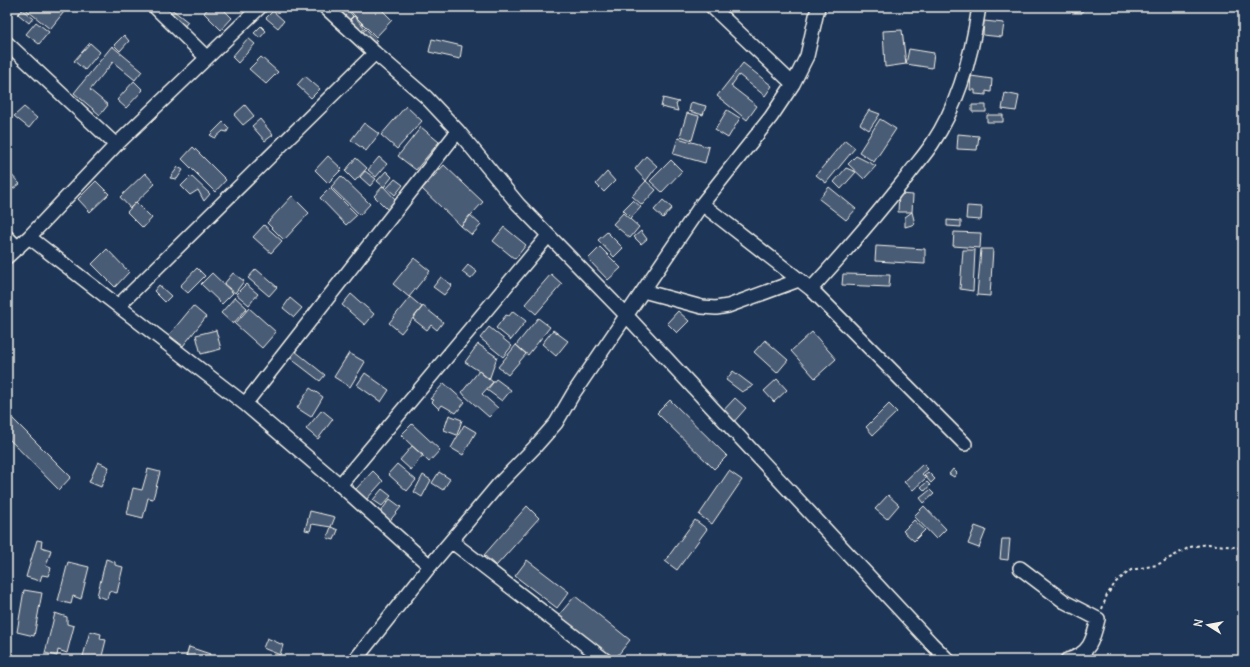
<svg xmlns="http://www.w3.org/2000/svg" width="1250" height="667" viewBox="0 0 1250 667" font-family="Delius,sans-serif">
  <rect width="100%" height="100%" fill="#1d3557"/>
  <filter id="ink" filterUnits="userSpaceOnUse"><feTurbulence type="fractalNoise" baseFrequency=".025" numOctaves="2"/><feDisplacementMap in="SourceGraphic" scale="8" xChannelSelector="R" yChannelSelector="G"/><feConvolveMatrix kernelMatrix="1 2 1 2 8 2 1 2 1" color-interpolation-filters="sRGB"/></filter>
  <g filter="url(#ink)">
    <path fill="#485b74" stroke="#f4f1e8" d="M23 7H68L50 29Z
      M209 7H221L232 18 221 30 204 13Z
      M340 7H345L353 16 347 22 336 10Z
      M346 7H379L392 20 376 37Z
      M1072 7H1083L1082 13H1072Z
      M170 8 188 22 182 29 164 15Z
      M22 10 33 18 29 23 18 14Z
      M273 11 284 21 278 28 266 18Z
      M354 16 365 28 358 34 347 23Z
      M984 21 1004 23 1002 37 983 35Z
      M36 22 49 32 39 44 26 34Z
      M261 26 266 31 260 38 254 33Z
      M366 29 377 41 370 47 359 35Z
      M902 30 906 64 885 67 883 31Z
      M124 35 129 41 120 51 114 45Z
      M248 38 255 44 238 63 232 57Z
      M432 39 462 46 460 59 429 52Z
      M90 43 100 52 85 70 74 61Z
      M112 46 142 71 135 80 113 62 90 90 108 105 100 115 74 93Z
      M909 49 934 53 932 68 906 64Z
      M261 57 278 72 266 84 249 69Z
      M743 63 772 86 765 96 739 75 731 86 757 106 747 120 717 96Z
      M305 76 320 89 311 98 297 85Z
      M971 76 992 79 991 92 986 91V95L975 94V90H970Z
      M134 81 143 90 126 108 117 100Z
      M1005 93 1019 96 1016 111 1002 109Z
      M663 98 679 102 676 104 678 111 661 107Z
      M691 102 706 106 703 115 689 111Z
      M245 105 254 116 243 125 234 115Z
      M972 105H986V112H972Z
      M406 106 422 121 397 149 381 135Z
      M24 107 37 118 29 128 14 116Z
      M727 110 740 118 728 138 715 130Z
      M869 110 880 114 869 130 860 124Z
      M687 113 699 116 692 140 680 136Z
      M987 115H1003V122H987Z
      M260 119 273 135 265 141 252 126Z
      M880 119 896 129 874 162 859 152Z
      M223 122 229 128 227 132 223 131 215 138 210 135Z
      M364 123 379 134 366 151 351 140Z
      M421 127 439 142 416 170 398 156Z
      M958 134 979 136 977 150 957 149Z
      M678 138 709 147 705 163 673 154Z
      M845 140 855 148 826 183 816 175Z
      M193 147 226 180 215 192 182 159Z
      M328 156 342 169 328 183 315 170Z
      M646 156 657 166 646 181 635 169Z
      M856 156 876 166 864 179 848 164Z
      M379 157 387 164 376 177 368 170Z
      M356 158 367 168 355 181 345 171Z
      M671 160 682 171 662 192 650 181Z
      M444 165 483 202 461 226 422 189Z
      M178 167 183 170 177 179 170 178Z
      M846 168 856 172 841 189 834 182Z
      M7 170 20 184 13 189 7 182Z
      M365 171 376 179 370 186 360 177Z
      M386 171 392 177 384 187 377 181Z
      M607 172 615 181 604 192 596 184Z
      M145 173 155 184 130 208 120 197Z
      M191 176 210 194 204 201 198 190 190 195 181 186Z
      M341 176 370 204 360 215 331 187Z
      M395 179 403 185 395 195 387 188Z
      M96 181 109 194 90 212 78 199Z
      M646 181 656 190 642 205 632 196Z
      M383 186 397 201 388 210 374 196Z
      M829 187 856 209 846 220 819 199Z
      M330 188 357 215 346 225 320 198Z
      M899 194 913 195 912 212H898Z
      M292 196 309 213 284 240 267 223Z
      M633 200 641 207 631 218 623 210Z
      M663 200 672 208 663 218 654 210Z
      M136 202 152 218 143 228 127 212Z
      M967 206 982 207 981 220 966 219Z
      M912 212 915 224 905 227V217Z
      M623 213 639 227 630 238 613 224Z
      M470 215 481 225 472 235 461 226Z
      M947 220 961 221V227L947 226Z
      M264 225 282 241 271 253 253 237Z
      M504 227 526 245 515 259 493 241Z
      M641 231 647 239 641 244 634 237Z
      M607 232 623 248 614 257 598 240Z
      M954 232 981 233 980 248 953 246Z
      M876 246 925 249V264L875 261Z
      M600 247 621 268 608 280 588 259Z
      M107 249 129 272 115 287 92 264Z
      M981 249H993L990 296 977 295Z
      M963 250H975L973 291 960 289Z
      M414 258 430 271 409 297 393 284Z
      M468 265 477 272 471 279 462 272Z
      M197 268 205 276 188 293 180 286Z
      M256 269 277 287 269 296 248 278Z
      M212 273 233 293 222 304 201 284Z
      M233 273 244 281 235 293 224 284Z
      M551 274 562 284 536 314 525 304Z
      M843 274 890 275 889 287 842 285Z
      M441 277 452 285 444 295 433 287Z
      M246 284 258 294 249 305 236 294Z
      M159 285 171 296 165 302 154 291Z
      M351 294 374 314 365 325 342 305Z
      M235 297 247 308 233 324 221 313Z
      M410 297 422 307 401 333 389 323Z
      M290 298 302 308 294 317 283 308Z
      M193 306 206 317 183 346 169 335Z
      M423 306 443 322 437 330 431 325 427 330 413 319Z
      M249 308 276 332 262 348 235 324Z
      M513 311 526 321 511 340 496 328 506 315 509 316Z
      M678 311 689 321 677 333 667 323Z
      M538 318 550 327 528 355 516 345Z
      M489 327 512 346 503 357 480 338Z
      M216 330 221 349 201 354 196 335Z
      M553 330 568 341 556 356 542 344Z
      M812 332 836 359 815 378 791 351Z
      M765 340 788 360 777 373 754 352Z
      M478 344 497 357 489 380 479 371 465 362Z
      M516 345 526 354 508 375 498 367Z
      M295 351 325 375 320 381 290 358Z
      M349 353 365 362 350 387 334 377Z
      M479 371 493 382 482 394 498 408 489 417 465 396 462 392Z
      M733 371 753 386 742 392 726 380Z
      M365 373 389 390 381 402 357 385Z
      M496 379 511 390 502 401 487 390Z
      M777 379 787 390 774 402 764 391Z
      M444 383 465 402 456 413 442 405 439 409 432 402 434 400 430 399Z
      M310 388 323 397 311 417 297 408Z
      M735 398 746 408 732 424 721 413Z
      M670 400 727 456 714 469 657 413Z
      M889 404 897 412 873 435 866 427Z
      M322 410 333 419 318 439 306 429Z
      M7 413 71 477 59 490 7 437Z
      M449 415 462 420 457 435 444 430Z
      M412 424 440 450 429 462 401 435Z
      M464 425 476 432 463 455 451 448Z
      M412 446 423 455 411 470 400 460Z
      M98 462 109 467 101 487 89 482Z
      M397 464 416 480 407 491 388 474Z
      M923 464 928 469 922 474 926 478 913 490 904 482Z
      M148 469 160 472 153 499 148 498 143 518 127 514 133 488 142 490Z
      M953 469 957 473 954 477 949 474Z
      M373 471 383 481 365 501 354 491Z
      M729 471 742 480 712 524 699 515Z
      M439 472 450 479 443 490 432 483Z
      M928 472 935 479 931 483 924 475Z
      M423 475 431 480 422 497 414 492Z
      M927 482 930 485 925 491 921 487Z
      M382 489 391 496 382 506 373 500Z
      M930 490 934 494 924 503 920 498Z
      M888 495 899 505 887 519 875 509Z
      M390 499 401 507 388 523 378 515Z
      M527 506 539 518 496 566 484 555Z
      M924 506 946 529 936 539 914 516Z
      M310 511 335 517 331 527 312 524 310 531 305 530Z
      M695 520 707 529 677 570 665 561Z
      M914 520 925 530 914 541 903 531Z
      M975 526 986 530 979 548 968 544Z
      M331 527 338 530 334 540 327 538Z
      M1002 539H1010L1008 560 1000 559Z
      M37 540 42 541 41 547 51 550 46 566 51 568 48 576 42 575 40 581 26 577Z
      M106 559 115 562V565L123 567 117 593 109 591 107 599 97 596Z
      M527 560 569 592 557 608 515 576Z
      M68 562 89 567 81 599 73 596 71 604 58 601Z
      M24 590 42 593 34 636 17 632Z
      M575 596 630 640 614 660H612L558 616Z
      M55 613 67 617V624L74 626 67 653 58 650 57 656 45 653Z
      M90 631 101 634 100 639 106 640 101 660H82Z
      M267 638 283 645 280 655 263 648Z
      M189 647 210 654 208 660H185Z"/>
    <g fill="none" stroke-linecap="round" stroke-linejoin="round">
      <g stroke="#f4f1e8" stroke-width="16">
        <path id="minor" d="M155 7 207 58
          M325 7 375 53 426 97 458 131 518 204 626 315 931 643 948 660
          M712 7 793 84
          M7 43 116 145
          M702 204 811 289 965 444
          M7 237 18 248
          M29 237 245 404 340 485 430 566
          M7 257 29 237 116 145 260 7
          M811 289C844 253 876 216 906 178 914 167 924 156 932 144 959 104 972 54 979 7
          M643 291 702 307 716 308 728 306 799 280
          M118 306 375 53
          M245 404 458 131
          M340 485 548 236
          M451 541 605 660
          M1020 568 1065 602 1098 619C1093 640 1090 654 1067 660
          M355 660 430 566 499 484 534 448 556 423 573 394 702 204 771 117 793 84 807 56 818 7"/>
      </g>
      <path stroke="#f4f1e8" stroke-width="2" stroke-dasharray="3 3" stroke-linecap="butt" d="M1102 609 1107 595 1116 582 1131 570 1157 565 1190 547 1208 544 1243 548"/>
      <use href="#minor" stroke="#1d3557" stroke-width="13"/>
    </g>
  </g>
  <rect width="1250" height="667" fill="none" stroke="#1d3557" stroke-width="24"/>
  <rect x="12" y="12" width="1226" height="643" fill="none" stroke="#f4f1e8" stroke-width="1.5" filter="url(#ink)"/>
  <g transform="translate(1208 625) rotate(281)" stroke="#1d3557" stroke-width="3" paint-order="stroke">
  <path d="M0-3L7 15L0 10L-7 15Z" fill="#f4f1e8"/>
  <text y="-6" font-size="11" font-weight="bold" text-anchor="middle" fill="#f4f1e8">N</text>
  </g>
</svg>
